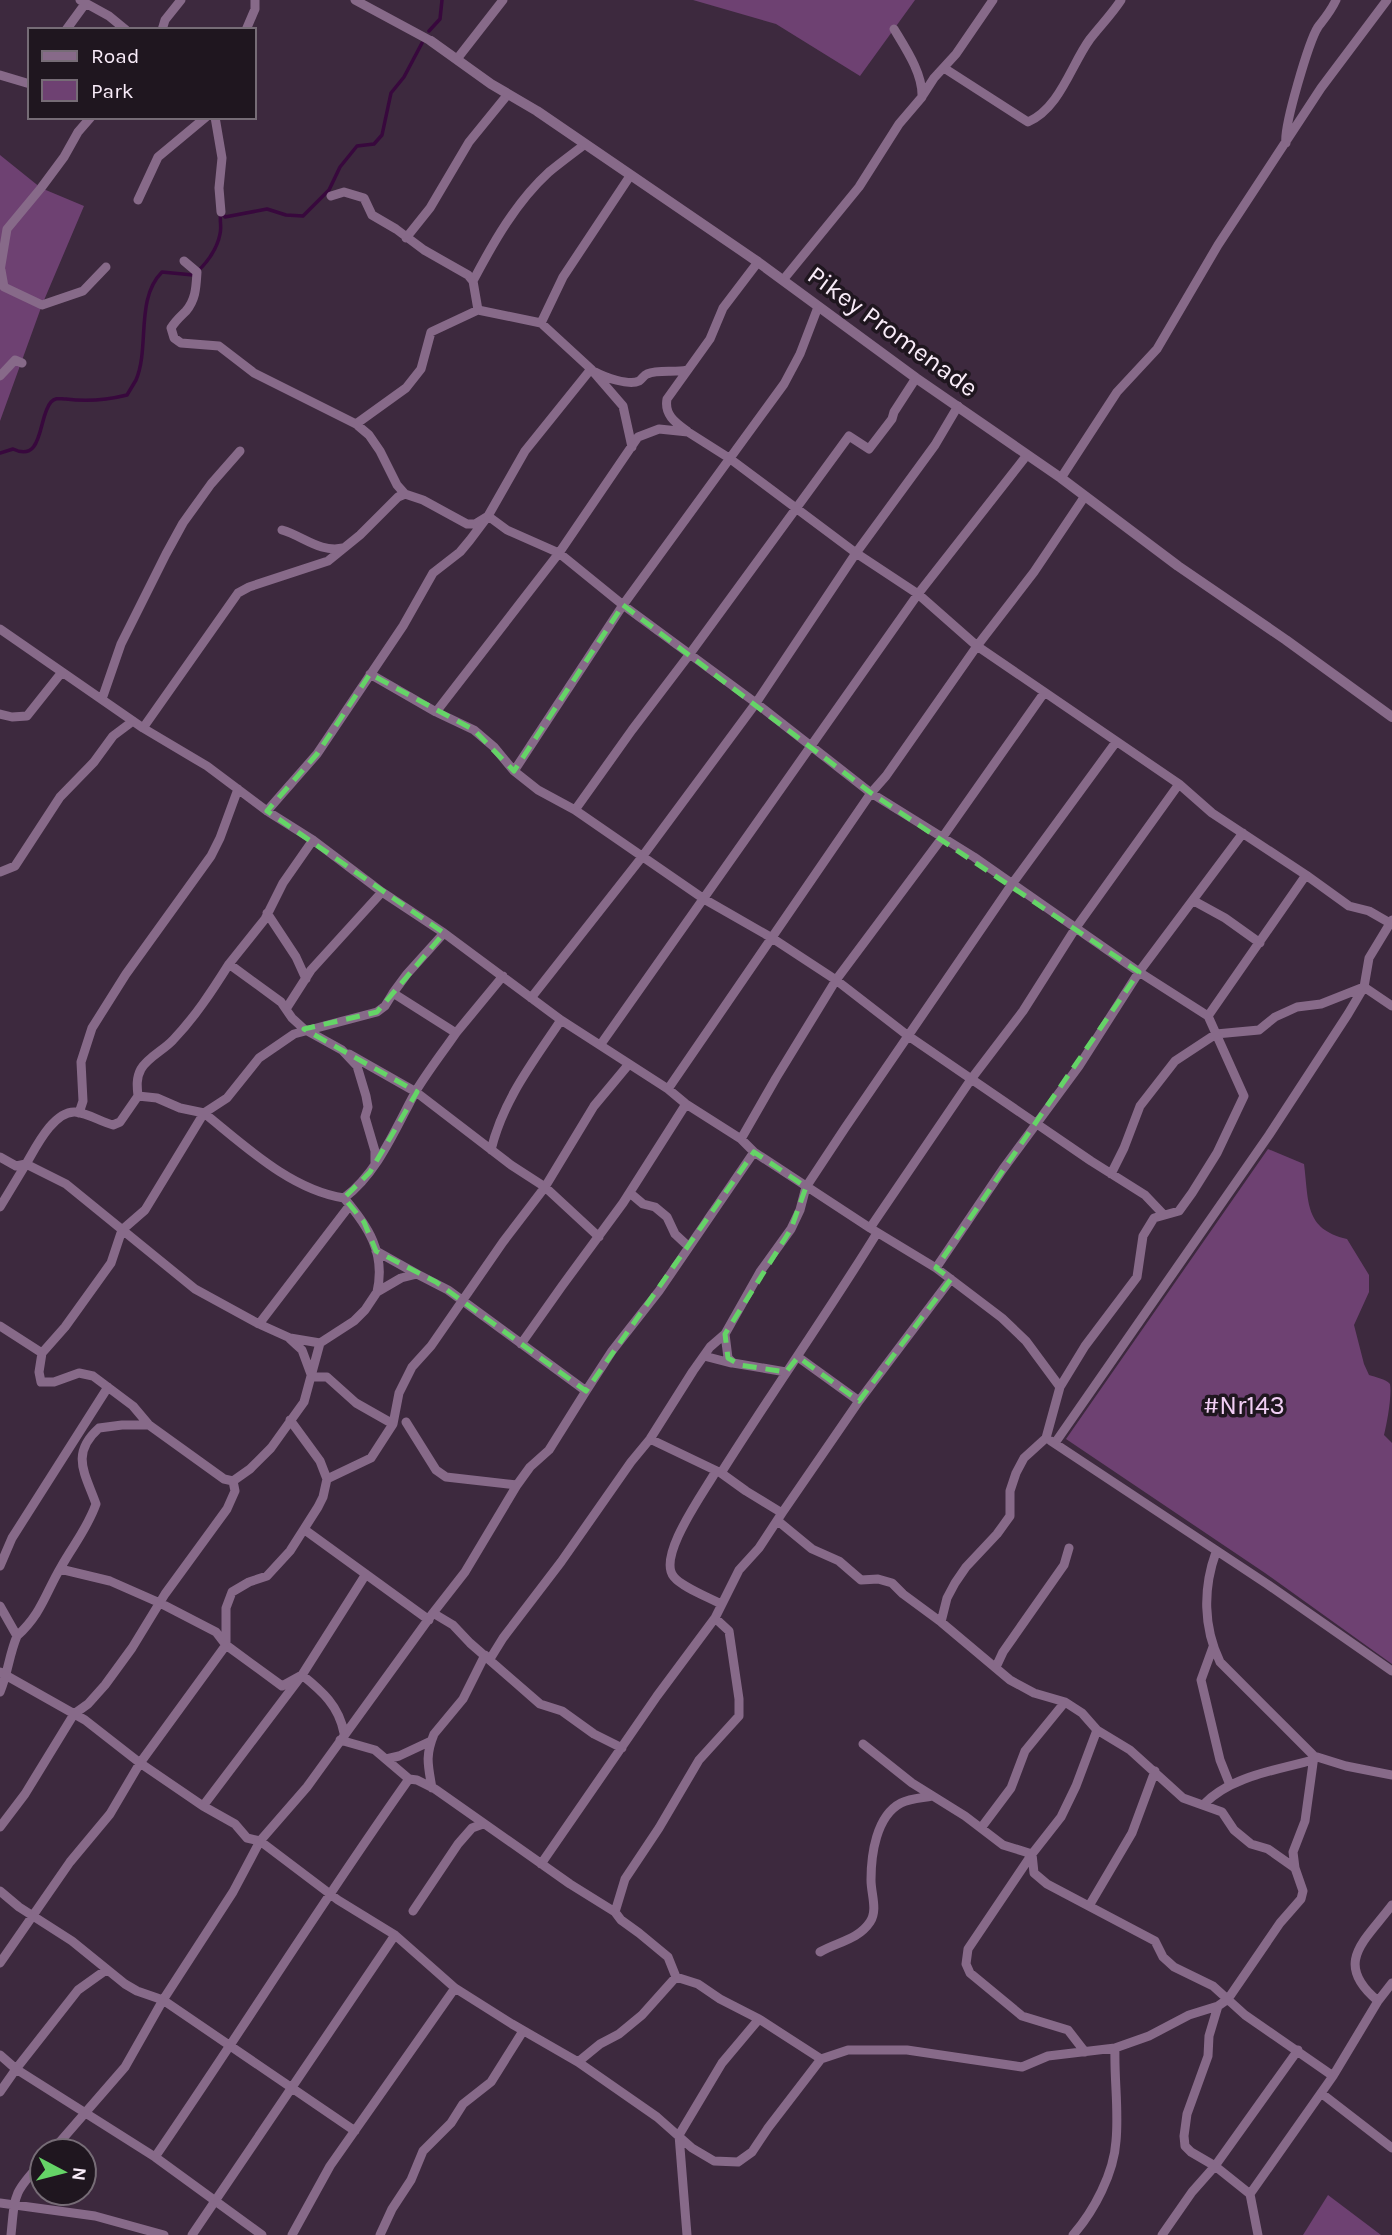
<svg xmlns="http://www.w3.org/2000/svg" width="1392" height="2235" viewBox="0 0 1392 2235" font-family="Karla,sans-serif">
  <rect width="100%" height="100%" fill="#3d293e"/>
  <path fill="#6e4172" d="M693 0H915L860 76 776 24Z
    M0 155 41 188 84 206 42 305 0 421Z
    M1268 1149 1304 1164C1309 1202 1304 1229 1347 1239L1369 1275V1292L1354 1325 1364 1364 1369 1375C1375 1377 1386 1379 1390 1384 1392 1396 1387 1423 1384 1435L1392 1443V1664L1265 1573 1066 1439Z
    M1328 2195 1381 2235H1303Z"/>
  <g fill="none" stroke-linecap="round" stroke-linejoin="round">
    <path stroke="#38083d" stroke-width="3.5" d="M429 31 440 19 442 0
      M0 453 13 449C44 464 38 416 51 402 56 397 60 399 66 399 87 402 107 400 127 395 130 390 133 385 136 380 150 347 135 299 162 272L193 275C205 266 217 250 220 234 222 226 219 220 221 212L225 217 267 209 286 215 303 216 329 190 340 167 357 146 374 144 382 135 391 93 404 77 422 43"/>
    <path stroke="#876a89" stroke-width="9" d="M80 0 109 16 126 30
      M355 0 431 41
      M66 30 85 4
      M162 30 165 20 181 0
      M246 30 255 9V0
      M457 59 503 0
      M944 68 1028 122C1060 108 1071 65 1090 39 1100 26 1112 14 1121 0
      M0 75 30 84
      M923 95 934 78 956 54 993 0
      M215 117 222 158 219 188 221 212
      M1286 143C1283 128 1309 41 1318 27 1325 18 1331 11 1336 0
      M331 196 344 192 364 198 372 215 396 229 424 250 468 275 473 281 478 310 541 323 591 369 623 406 632 447
      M138 200 158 157 206 117
      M406 238 430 208 469 142 508 94
      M184 261 197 272C196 287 196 299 186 311 180 317 176 320 171 328L174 338 181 343 219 346 254 373 356 424 369 435 380 451 397 485 405 494 423 500 467 524H475L488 516 507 530 559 553 623 605 756 703 871 793 974 857 1139 972 1208 1016 1244 1096 1217 1153 1192 1193 1179 1211 1154 1218 1143 1236 1137 1277 1085 1346 1060 1387 1046 1438 1024 1458 1016 1473 1010 1491V1516L997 1534 966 1567 955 1583 947 1598 941 1622 1010 1680 1034 1693 1065 1702 1082 1713 1097 1730 1130 1750 1183 1798 1222 1812 1234 1830 1251 1844 1268 1849 1295 1868
      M1 270 4 287 42 305 83 291 106 267
      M0 271 7 229 41 188 64 157 78 132 91 117
      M783 280 859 187 899 124 922 97C923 74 906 49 894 29
      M473 281C493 243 516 202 549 172 560 163 572 154 584 145
      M541 323 563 277 630 176
      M595 372C604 377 629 386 639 381 642 379 644 375 647 374 659 369 675 373 687 370
      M0 376 15 360 22 363
      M356 424 406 388 421 369 431 332 478 310
      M687 431C676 423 664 415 667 399L710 339 723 308 758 262
      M1061 478 1117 392 1157 349 1218 245 1321 88 1387 0
      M282 530C303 536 320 553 343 548
      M0 629 143 728 207 766 267 811 313 840 382 892 444 933 561 1020 668 1089 686 1104 741 1139 754 1152 870 1228 936 1268 1002 1318 1026 1341 1060 1387
      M370 674 436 712 474 730 494 747 514 771 538 790 575 810 704 899 772 938 836 980 907 1035 1091 1161 1145 1195 1164 1215
      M102 699 121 644 166 554 183 523 211 484 240 451
      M436 712 559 553 638 437 659 429 688 432 729 458 856 553 918 594 977 646 1179 784 1212 813 1306 875 1349 906 1369 911 1390 923
      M0 714 12 717 27 716 62 672
      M143 728 238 593 249 587 328 561 360 535 398 497 405 494
      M514 771 623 605 784 384 800 354 818 307
      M575 810 632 730 689 655 849 436 869 449 892 419 894 412 916 378
      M267 811 317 754 403 626 433 573 460 552 470 540 488 516 525 451 591 369
      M0 872 15 866 60 797 94 762 113 736 133 721
      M1194 901 1225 918 1260 943
      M267 913 296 957 306 979
      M229 964 265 919 283 883 313 840
      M393 993 407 974 444 933
      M531 998 642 857 756 703 856 553 935 445 958 406
      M286 1009 311 970 382 892
      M1208 1016 1306 875
      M601 1044 918 594 1027 455
      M349 1054 416 1092 511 1165 545 1187 599 1237
      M668 1089 871 793 886 776 977 646 1034 572 1085 496
      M138 1096C137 1087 136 1078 141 1069 148 1057 164 1050 173 1040 195 1017 212 991 229 964L281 1002 292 1018 304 1029 342 1050 357 1066 366 1096 368 1107 365 1117 375 1151V1163
      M79 1113 83 1101 81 1062 92 1028 126 974 211 856 220 838 238 789
      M741 1139 776 1078 836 980 942 838 1044 693
      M491 1150C503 1100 533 1062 561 1020
      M0 1157 16 1166 26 1164C35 1149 53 1111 75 1112 88 1113 101 1122 113 1125L120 1122 138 1096 157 1098 180 1108 204 1113 227 1098 259 1058 294 1034 377 1012 385 1006 393 993 456 1033 503 976
      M1111 1174 1124 1148 1140 1106 1175 1061 1216 1034 1259 1030 1275 1017 1297 1007 1321 1004 1364 987 1392 1006
      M630 1193 643 1204 655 1207 667 1217 675 1234 689 1247
      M0 1207 26 1164 66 1184 195 1289 259 1324 290 1338 320 1343 354 1321 365 1310 377 1292 401 1278 417 1274 448 1290 586 1391 612 1351 659 1291 754 1152
      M870 1228 972 1078 1023 1011 1075 929 1179 784
      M376 1251 417 1274
      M936 1268 1003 1169 1079 1066 1139 972 1243 833
      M377 1292C386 1253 368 1226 344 1198 378 1173 396 1127 416 1091 428 1071 443 1052 456 1033
      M259 1324 350 1205
      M0 1326 42 1353
      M725 1334 728 1358 733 1363 786 1372
      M290 1339 302 1350 312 1377H327L356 1403 393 1424
      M320 1343 304 1402 271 1448 250 1469 233 1481 224 1479 149 1425 133 1406 93 1376 79 1373 54 1382H41L39 1372 42 1353 65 1327 111 1263 122 1230 145 1210 204 1113C245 1146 291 1190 344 1198
      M521 1344 562 1286 623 1203 686 1104
      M704 1356 731 1363
      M859 1401 951 1279
      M290 1420 320 1461 327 1479
      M406 1422 436 1470 446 1477 517 1485
      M650 1439 721 1473 746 1491 782 1513 859 1401 798 1357
      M1051 1441 1267 1584 1392 1671
      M1055 1443 1269 1135 1348 1014 1364 987 1369 958 1392 920
      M716 1471C705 1491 656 1557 674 1577 682 1587 708 1597 721 1604
      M721 1473C772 1392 827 1314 877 1233
      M778 1521 812 1549 839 1561 861 1580 878 1579 892 1583 903 1594 941 1622
      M305 1530 429 1620
      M1216 1552C1203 1588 1203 1627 1220 1662L1314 1756 1346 1766 1392 1775
      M0 1566 12 1538 108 1387
      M60 1569 110 1581 160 1603 216 1632 226 1645 282 1686 302 1675C322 1691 339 1706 344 1733
      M0 1606 17 1636C9 1655 8 1673 0 1692
      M433 1613 453 1625 470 1643 540 1704 562 1711 594 1734 622 1748
      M17 1636C42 1613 45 1594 61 1567 74 1544 87 1529 96 1504 85 1473 70 1454 99 1428L122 1425H149
      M1213 1647 1201 1680 1220 1760 1230 1785
      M490 1659 503 1638 561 1562 631 1462 650 1439 693 1371 710 1347 725 1334 760 1272 791 1229 800 1210 806 1187 845 1128 1012 884 1116 742
      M996 1667 1003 1652 1064 1565 1069 1548
      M0 1672 85 1720 140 1763 203 1806 235 1824 247 1838 260 1841 338 1900 395 1935 455 1988 512 2024 578 2062 657 2117 692 2148 714 2161 738 2162 752 2152 768 2128 821 2059 848 2050H907L1022 2067 1048 2056 1115 2048 1149 2036 1189 2015 1218 2006 1228 1999 1280 1923 1301 1899 1303 1891 1295 1868 1293 1852 1305 1821 1314 1756
      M340 1740 375 1750 409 1779
      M863 1744 912 1783 965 1816 1003 1845 1032 1854 1034 1873 1047 1884 1155 1941 1163 1957 1174 1967 1213 1986 1245 2015 1333 2076 1250 2194 1258 2235
      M386 1759 399 1756 431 1741
      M432 1788C428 1765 425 1756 434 1734L463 1699 485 1655
      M1204 1804C1231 1776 1277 1770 1313 1760
      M203 1806 302 1675 366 1574
      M0 1827 25 1794 74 1714 88 1704 105 1685 132 1648 165 1594 227 1509 235 1491 233 1481
      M981 1828 1011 1788 1025 1751 1065 1702
      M541 1864 657 1696 715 1618 739 1570 759 1548 782 1513
      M0 1891 19 1907 72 1941 125 1984 137 1991 163 2000 355 2131
      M1089 1906 1132 1833 1155 1771
      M413 1911 458 1844 472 1828 483 1824
      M615 1912 625 1879 659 1828 699 1760 739 1716V1699L729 1631 715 1618
      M820 1952C837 1942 858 1940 870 1922 878 1910 871 1894 871 1880 871 1855 876 1816 901 1803 911 1798 922 1798 932 1796
      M0 1963 70 1862 110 1814 140 1763 226 1645V1608L232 1592 249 1582 267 1576 290 1551 318 1507 323 1497 327 1479 371 1458 393 1424 399 1393 412 1367 431 1346 503 1242 545 1187 594 1106 629 1064
      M1378 2001 1392 1983
      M1085 2052 1068 2030 1022 2016 970 1973 966 1964 968 1949 1032 1854 1061 1817 1076 1786 1097 1730
      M0 2055 16 2069 78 1990 106 1970
      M578 2062 600 2044 619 2034 642 2015 676 1977 698 1984 720 1999 759 2019 821 2059
      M1333 2076 1378 2001C1332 1963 1365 1941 1392 1905
      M0 2092 16 2069 155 2157 262 2235
      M1321 2093 1392 2148
      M52 2151 125 2067 163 2000 233 1892 260 1841 307 1787 433 1613 465 1572 517 1485 530 1467 549 1450 586 1391
      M155 2157C241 2032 321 1903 409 1779L417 1780 435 1789 570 1884 615 1912 621 1920 639 1933 668 1957 676 1977
      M1250 2194 1215 2166 1298 2050
      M0 2203 95 2216 164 2235
      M11 2235C15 2194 13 2193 42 2162
      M192 2235 395 1935
      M292 2235 330 2166 455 1988
      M380 2235 392 2209 411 2180 423 2151 451 2123 463 2104 491 2082 523 2031
      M687 2235 679 2135 722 2063 759 2019
      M1073 2235C1094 2211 1114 2173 1116 2141 1119 2110 1114 2079 1115 2048
      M1162 2235 1192 2192 1215 2166 1191 2152 1185 2146 1184 2136 1187 2114 1208 2056 1209 2036 1218 2006"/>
    <path stroke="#876a89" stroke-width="10" d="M431 41 491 84 537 111 758 262 916 378 1061 478 1178 566 1286 640 1392 717"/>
  </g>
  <path fill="none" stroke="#65d467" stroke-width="5" stroke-dasharray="14 9" stroke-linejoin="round" d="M623 605 871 793 1139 972 936 1268 951 1279 859 1401 798 1357 786 1372 740 1365 728 1358 725 1334 791 1229 806 1187 754 1152 586 1391 436 1282 376 1251 364 1222 344 1198 370 1172 417 1092 304 1029 377 1012 444 933 267 811 317 754 370 674 474 730 514 771Z"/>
  <g text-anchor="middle" stroke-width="7" stroke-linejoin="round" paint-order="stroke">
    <g font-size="26" fill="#f9ecf9" stroke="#1f161f">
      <text transform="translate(893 331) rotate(36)" y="9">Pikey Promenade</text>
    </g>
    <g font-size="26" fill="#f1cef4" stroke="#1f161f">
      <text x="1244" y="1414">#Nr143</text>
    </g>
  </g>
  <rect x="28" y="28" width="228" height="91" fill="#1f161f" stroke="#766c76" stroke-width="2"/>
  <rect x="42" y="51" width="35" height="10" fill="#876a89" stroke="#766c76" stroke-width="2"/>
  <text x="91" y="63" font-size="21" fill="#f9ecf9">Road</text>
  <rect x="42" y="80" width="35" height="21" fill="#6e4172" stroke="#766c76" stroke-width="2"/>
  <text x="91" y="98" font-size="21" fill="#f9ecf9">Park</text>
  <g transform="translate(63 2172) rotate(97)"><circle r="33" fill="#1f161f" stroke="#766c76" stroke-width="2"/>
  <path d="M0-5L12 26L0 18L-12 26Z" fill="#65d467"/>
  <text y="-10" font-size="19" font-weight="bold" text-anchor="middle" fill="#f9ecf9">N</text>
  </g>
</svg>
